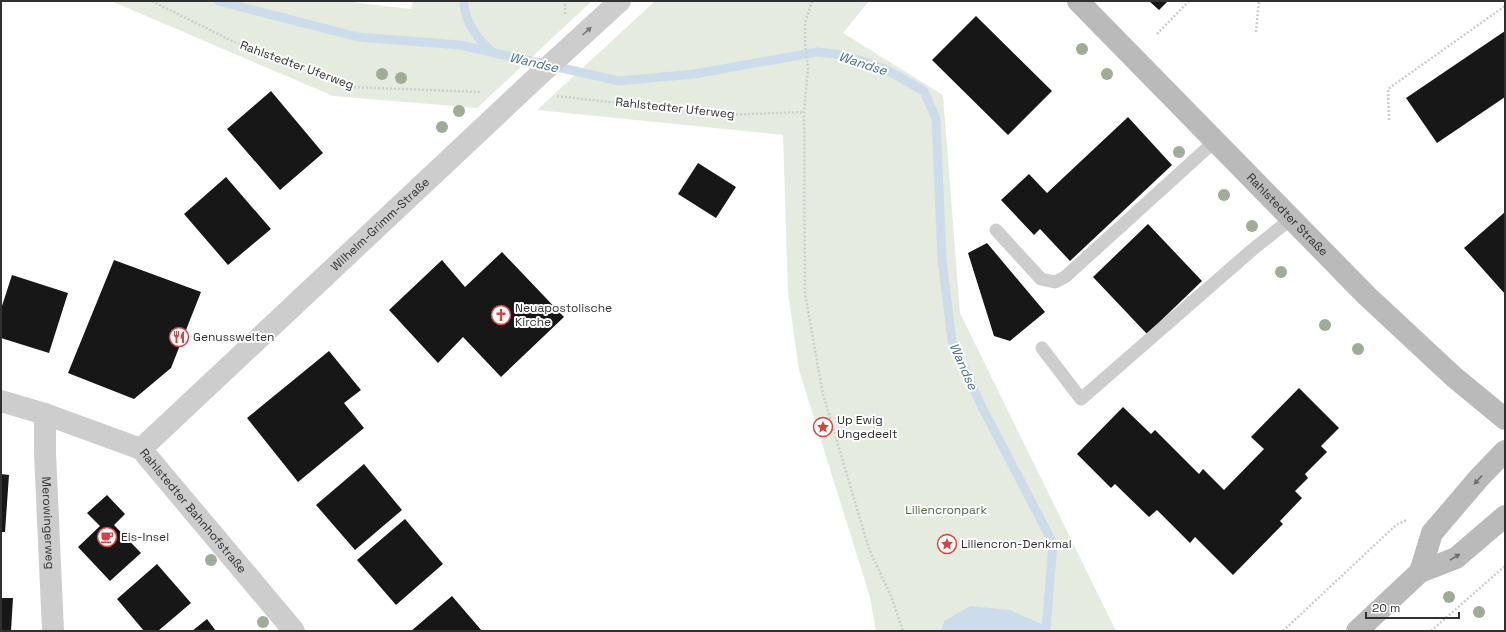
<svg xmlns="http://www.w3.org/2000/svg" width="1506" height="632" viewBox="0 0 1506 632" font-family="'Space Grotesk',sans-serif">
  <rect width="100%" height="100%" fill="#fff"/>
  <path fill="#e5ecdf" d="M111 1H343L411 9 413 1H592L477 108 333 96Z
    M655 1H869L843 33 943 95 960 313 1116 631H1049L1045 626 944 621 941 631H876L870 597 799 370 788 293 783 135 537 110Z"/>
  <path fill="#cddcea" d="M970 606 1010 610 1046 626 1049 631H941L944 621Z"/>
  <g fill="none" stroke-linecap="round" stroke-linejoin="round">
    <path stroke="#cddcea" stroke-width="9" d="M218 1 358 37 460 45 619 81 694 74 817 52 845 55 887 70 924 91 936 119 942 260 952 341 981 405 1053 543 1046 631
      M464 1C464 20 477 38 491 51"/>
  </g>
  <path fill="#171717" d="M1149 1H1168L1159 10Z
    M976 16 1052 91 1008 135 932 60Z
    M1505 31V97L1437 143 1406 98Z
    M271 91 323 153 280 190 227 129Z
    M1128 117 1172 165 1070 261 1040 229 1034 235 1001 200 1029 174 1047 193Z
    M698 163 736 187 716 218 678 194Z
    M226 177 271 229 228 265 184 214Z
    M1505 212V294L1464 248Z
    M1148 224 1202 281 1147 334 1093 277Z
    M987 243 1045 312 1010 341 994 336 968 253Z
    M502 252 564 317 501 377 463 337 438 363 389 310 442 260 465 287Z
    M114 260 201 292 171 368 134 399 68 373Z
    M12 275 68 293 49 353 1 338V309Z
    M329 351 361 390 344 403 364 428 298 482 247 418Z
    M1299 388 1339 428 1321 446 1327 452 1305 474 1308 478 1295 491 1302 498 1280 521 1283 524 1233 575 1195 537 1190 543 1157 510 1149 517 1115 484 1111 488 1077 454 1123 407 1151 434 1155 430 1199 474 1203 469 1224 490 1264 449 1251 437Z
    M364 464 402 510 355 550 316 505Z
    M1 474 9 475 5 532H1Z
    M107 495 125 514 114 525 141 553 110 581 78 547 100 526 87 513Z
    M405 519 443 564 396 605 357 560Z
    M157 564 191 603 158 631H144L117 599Z
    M452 596 482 631H411Z
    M1 598H13L11 631H1Z
    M207 619 216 631H192Z"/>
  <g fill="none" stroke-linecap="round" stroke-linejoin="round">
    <path stroke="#cdcdcd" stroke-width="2.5" stroke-dasharray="2 2" stroke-linecap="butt" d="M152 1 234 42 350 87 481 92
      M812 1 805 23V43L808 68 804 112 805 294 823 394 869 549 891 596 903 631
      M565 14V1
      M1256 32 1259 1
      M1157 34 1189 1
      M557 96 723 115 804 112
      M1389 120 1388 89 1505 6
      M1283 631 1396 525 1407 520
      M1431 631 1505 566"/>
    <path stroke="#cdcdcd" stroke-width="13" d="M996 230 1041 279 1055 282 1065 277 1215 141
      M1042 348 1081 399 1252 250 1292 218"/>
    <g stroke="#cdcdcd" stroke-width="22">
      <path id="s1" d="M1 401 45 414 141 449 294 631"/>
      <path id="s2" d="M45 414V453L53 631"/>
      <path id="s3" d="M141 449 537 77 620 1"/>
    </g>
    <g stroke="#bababa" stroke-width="22">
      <path id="s4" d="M1078 1 1367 296 1454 377 1505 419"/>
      <path d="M1420 572 1432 533 1479 478 1505 451"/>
      <path d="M1357 631 1420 572 1456 558 1505 516"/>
    </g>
  </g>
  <g fill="#9fac96">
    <circle cx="1082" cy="49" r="6"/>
    <circle cx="382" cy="74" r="6"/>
    <circle cx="1107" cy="74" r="6"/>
    <circle cx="401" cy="78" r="6"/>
    <circle cx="459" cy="111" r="6"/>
    <circle cx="442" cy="127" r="6"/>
    <circle cx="1179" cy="152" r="6"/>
    <circle cx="1224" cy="195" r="6"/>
    <circle cx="1252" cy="226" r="6"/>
    <circle cx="1281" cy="272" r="6"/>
    <circle cx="1325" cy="325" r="6"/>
    <circle cx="1358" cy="349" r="6"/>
    <circle cx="211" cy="560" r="6"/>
    <circle cx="1449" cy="597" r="6"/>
    <circle cx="1479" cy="612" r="6"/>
    <circle cx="263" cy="622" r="6"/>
  </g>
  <defs><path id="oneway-solid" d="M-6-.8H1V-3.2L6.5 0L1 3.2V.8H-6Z"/></defs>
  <use fill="#777" href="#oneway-solid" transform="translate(587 31) rotate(-42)"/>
  <g fill="#6e6e6e">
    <use href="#oneway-solid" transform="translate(1478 480) rotate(132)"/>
    <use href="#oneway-solid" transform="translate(1455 557) rotate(-31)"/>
  </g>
  <defs>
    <g id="church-ring" transform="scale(1)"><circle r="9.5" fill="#fff" stroke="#d74342" stroke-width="1.5"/><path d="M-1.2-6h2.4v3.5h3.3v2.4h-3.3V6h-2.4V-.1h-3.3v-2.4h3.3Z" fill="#d74342"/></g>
    <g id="restaurant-ring" transform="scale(1)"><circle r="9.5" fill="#fff" stroke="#d74342" stroke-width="1.5"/><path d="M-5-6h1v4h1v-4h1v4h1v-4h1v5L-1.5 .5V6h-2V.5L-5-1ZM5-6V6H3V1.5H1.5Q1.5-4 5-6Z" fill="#d74342"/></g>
    <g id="sight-ring" transform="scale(1)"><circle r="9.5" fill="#fff" stroke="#d74342" stroke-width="1.5"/><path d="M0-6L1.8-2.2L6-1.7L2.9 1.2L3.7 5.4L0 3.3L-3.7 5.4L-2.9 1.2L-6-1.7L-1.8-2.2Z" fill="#d74342"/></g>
    <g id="cafe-ring" transform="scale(1)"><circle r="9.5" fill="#fff" stroke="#d74342" stroke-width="1.5"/><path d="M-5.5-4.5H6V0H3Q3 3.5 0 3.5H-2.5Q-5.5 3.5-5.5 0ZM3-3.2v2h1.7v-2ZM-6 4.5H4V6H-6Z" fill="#d74342"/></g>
  </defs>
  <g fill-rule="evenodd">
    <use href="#church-ring" x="501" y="315"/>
    <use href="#restaurant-ring" x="179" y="337"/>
    <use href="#sight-ring" x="823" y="427"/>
    <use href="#cafe-ring" x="107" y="537"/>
    <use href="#sight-ring" x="947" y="544"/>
  </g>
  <g text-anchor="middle" stroke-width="4" stroke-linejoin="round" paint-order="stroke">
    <g font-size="12" fill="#303030" stroke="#fff">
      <text transform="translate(297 65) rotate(20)" y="4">Rahlstedter Uferweg</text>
      <text transform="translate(675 108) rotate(6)" y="4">Rahlstedter Uferweg</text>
      <text dy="4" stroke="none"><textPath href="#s4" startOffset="299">Rahlstedter Straße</textPath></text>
      <text dy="4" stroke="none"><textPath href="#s3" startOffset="328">Wilhelm-Grimm-Straße</textPath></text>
      <text dy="4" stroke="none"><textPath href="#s1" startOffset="229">Rahlstedter Bahnhofstraße</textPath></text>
      <text dy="4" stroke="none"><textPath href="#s2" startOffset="109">Merowingerweg</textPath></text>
    </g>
    <g font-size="12" fill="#303030" stroke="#fff" text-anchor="start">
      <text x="515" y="312">Neuapostolische<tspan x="515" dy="14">Kirche</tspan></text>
      <text x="193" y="341">Genusswelten</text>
      <text x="837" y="424">Up Ewig<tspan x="837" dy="14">Ungedeelt</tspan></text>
      <text x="121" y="541">Eis-Insel</text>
      <text x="961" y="548">Liliencron-Denkmal</text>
    </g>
    <g font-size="12" fill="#506841" stroke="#fff">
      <text x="946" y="514">Liliencronpark</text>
    </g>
    <g font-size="13" font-style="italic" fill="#446b8c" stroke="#fff">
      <text transform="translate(534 62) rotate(13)" y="5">Wandse</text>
      <text transform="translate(863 63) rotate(18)" y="5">Wandse</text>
      <text transform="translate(964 366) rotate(66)" y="5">Wandse</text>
    </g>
  </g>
  <rect width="1506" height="632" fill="none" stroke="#303030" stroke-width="4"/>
  <path d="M1366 612v6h93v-6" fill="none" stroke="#303030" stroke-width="2"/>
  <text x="1372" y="612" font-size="12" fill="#303030" stroke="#ffffff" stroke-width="3" paint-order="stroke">20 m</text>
</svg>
